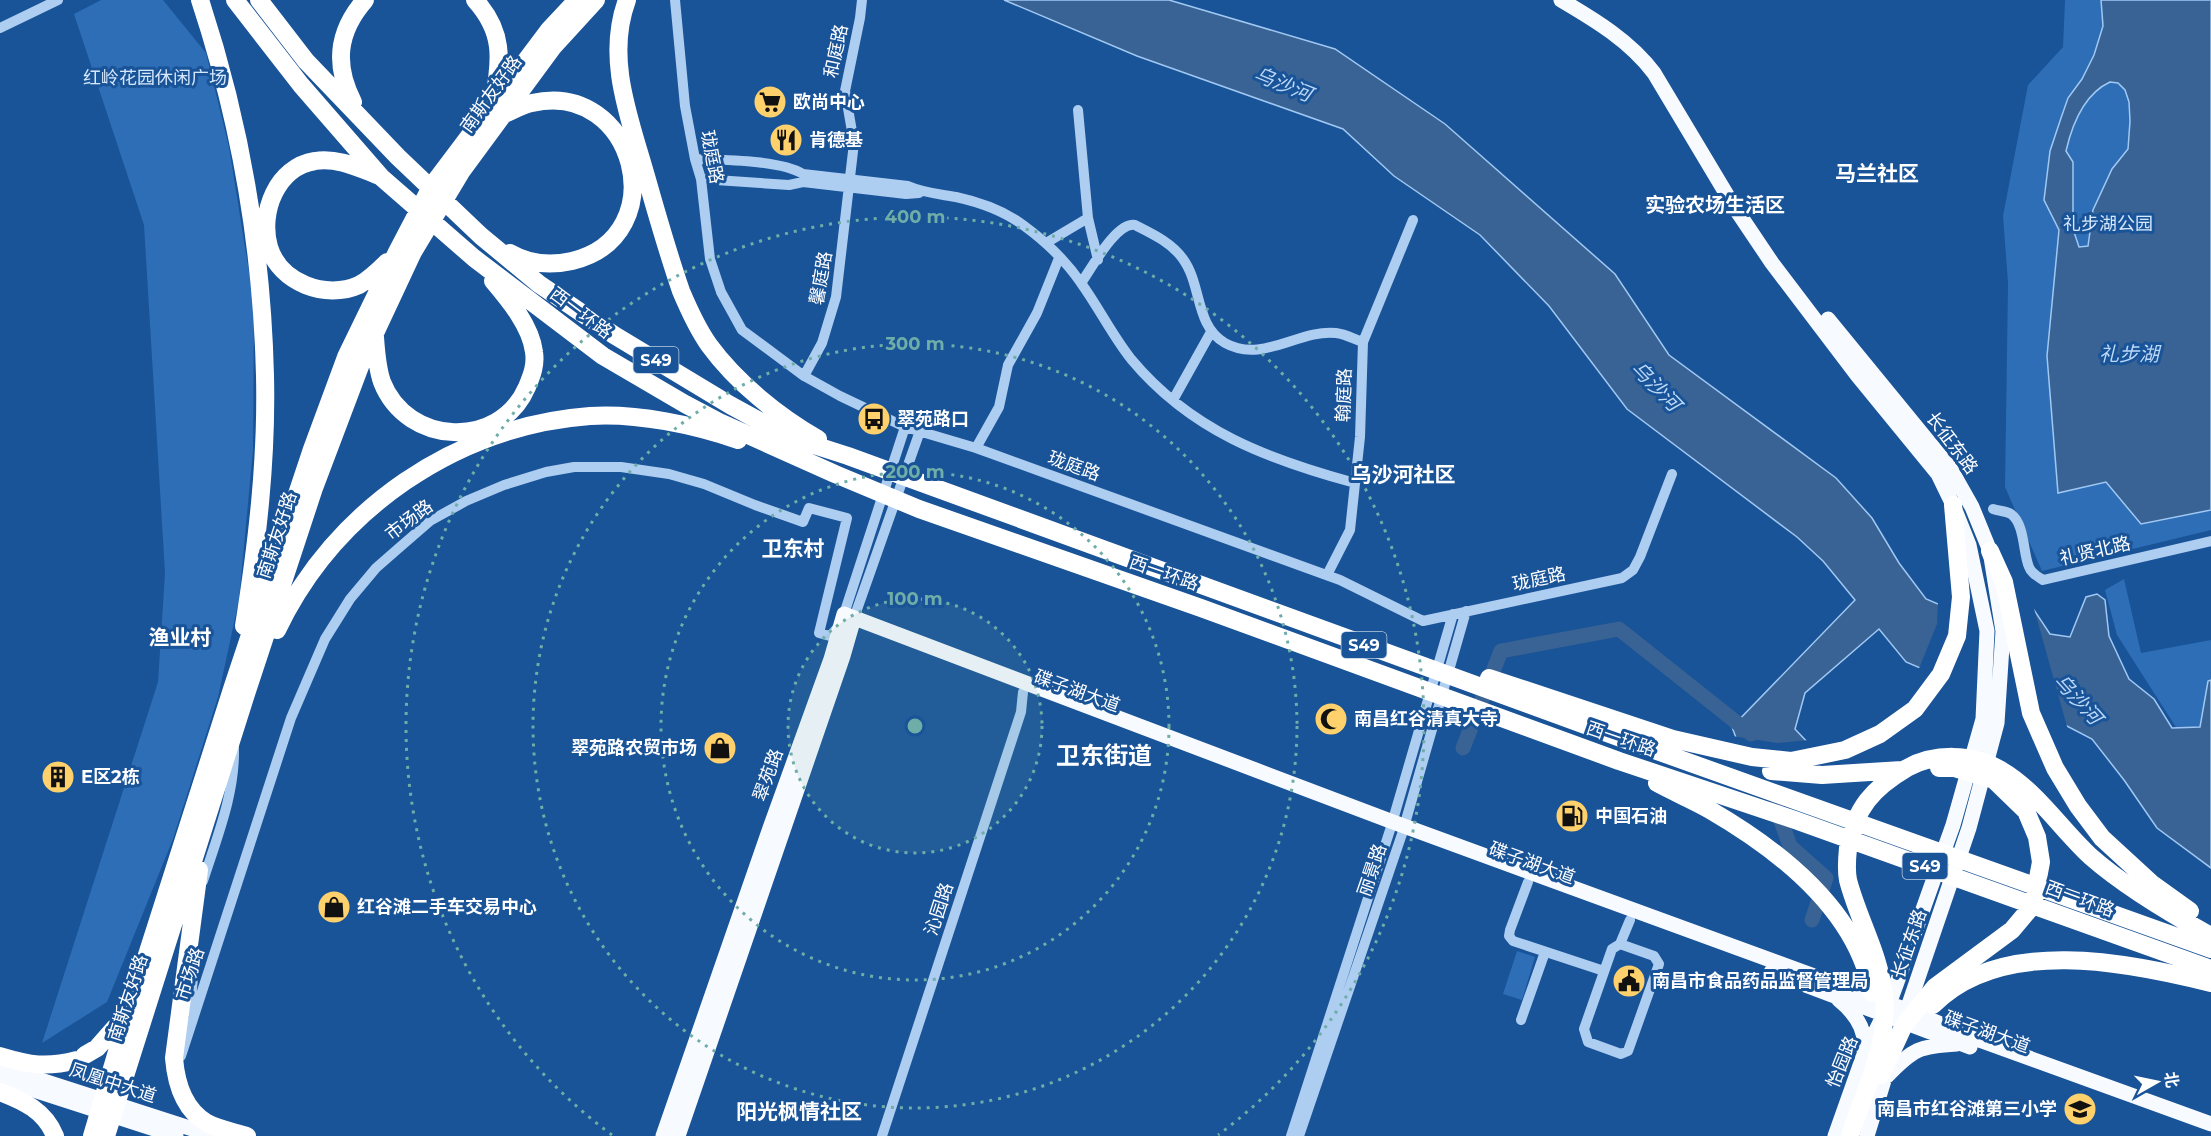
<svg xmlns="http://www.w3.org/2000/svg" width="2211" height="1136" viewBox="0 0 2211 1136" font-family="Montserrat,'Noto Sans SC',sans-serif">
  <rect width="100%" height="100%" fill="#195398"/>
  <path fill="#2d6eb6" d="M101 0H163L206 53 229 147 254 303 253 450 239 600 218 697 173 839 107 1002 42 1043 158 682 165 573 144 225 74 14Z
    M2065 0H2211V530L2042 571 2005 487 2008 283 2003 216 2028 85 2063 47Z
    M2124 579 2141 653 2211 640V792L2179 732 2117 635 2105 590Z
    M1517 951 1535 957 1522 1000 1503 994Z"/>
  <path fill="#396394" stroke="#a0c8f3" stroke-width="1.5" fill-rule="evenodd" d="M1004 0H1169L1335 49 1445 124 1615 274 1669 355 1836 478 1872 518 1899 563 1926 599 1945 607H2032L2050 634 2070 637 2086 597 2097 594 2105 600 2109 636 2129 679 2154 699 2172 728 2200 727 2208 681 2211 680V868L2157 828 2124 780 2092 739 2063 724 1960 685 1906 662 1879 629 1805 693 1795 729 1827 763 1767 821 1732 727 1855 600 1823 561 1797 537 1627 409 1549 306 1480 235 1394 176 1343 129 1137 56Z
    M2101 0H2211V510L2141 524 2106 482 2058 493 2047 356 2059 230 2044 200 2050 151 2061 118 2068 98 2082 79 2094 55 2103 26ZM2110 82 2118 83 2125 90 2129 102 2130 121 2128 149 2112 169 2093 210 2088 246 2079 247 2073 229V162L2066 151C2072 125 2084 94 2110 82Z"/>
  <path fill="#195398" d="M1938 601 1946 604 2033 605 2068 730 2041 718 2004 708 1918 671 1937 624Z
    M1732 736 1777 743 1809 740 1830 764 1767 824 1764 822Z"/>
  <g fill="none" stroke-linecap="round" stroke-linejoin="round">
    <path stroke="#396394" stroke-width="15" d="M1463 748 1501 651 1619 629 1751 734
      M1776 807 1790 846 1826 878 1812 920"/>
    <path stroke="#adcdf1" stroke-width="10" d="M675 0 685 106 695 159 701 179 710 259 721 292 742 330 804 376 840 396 905 427 976 448 1340 580 1423 621 1622 578 1633 570 1640 557 1672 474
      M0 28 58 0
      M1078 110 1088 218 1098 260
      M695 159C723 160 780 160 803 174L908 186C924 193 939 194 956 197 979 202 1004 211 1023 225 1045 241 1066 261 1081 283 1099 308 1112 335 1131 359 1191 431 1267 459 1355 483
      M701 179 789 185 803 182 906 194 919 193
      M1046 243 1088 218
      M1081 283C1092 268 1116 222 1135 225 1153 234 1172 243 1183 259 1202 285 1195 326 1225 343 1262 364 1299 329 1336 333 1345 334 1354 339 1363 342
      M804 376 822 343 836 297 854 143 845 91 860 18 862 0
      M1173 400 1211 332
      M976 448 999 407 1008 365 1037 313 1059 258
      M1993 509C1999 511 2006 511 2011 514 2025 524 2023 554 2029 567 2031 573 2037 576 2043 580L2211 541
      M1327 575 1350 530 1360 437 1363 342 1413 220
      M844 614 905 427
      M854 618 920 431
      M203 881C217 837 235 794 234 748
      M1528 882 1510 930 1509 936 1513 941 1604 971
      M1620 944 1612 949 1584 1029 1588 1042 1621 1054 1628 1051 1659 964 1654 956 1620 944 1630 920
      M190 1012 193 977
      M1521 1020 1545 952
      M181 1056 291 718 325 639 350 599 376 568 400 547 430 521 466 501 504 485 546 472 574 467H621L669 474 704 484 755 505 803 522 809 508 847 518 819 633 830 636 839 626
      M882 1136 1021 712 1023 692
      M1291 1136 1390 830 1453 614
      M1299 1136 1402 834 1466 611"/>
    <path stroke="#f7faff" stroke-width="15" d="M1561 0C1595 20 1630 41 1654 73L1733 205 1772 263 1857 375 1938 474 1953 505 1969 545 1987 631 1983 719 1953 825 1896 985 1889 1004 1863 1057 1835 1136
      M1828 319 1950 468 1972 507 1990 551 2003 631 1997 723 1969 828 1904 1019
      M1771 972 1970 1047
      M1839 1000C1855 1013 1867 1030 1864 1051
      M0 1067 214 1136
      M1887 1076C1913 1049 1919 1046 1957 1044
      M0 1079 176 1136
      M663 1136 770 828 831 659 844 614 1393 822 1907 1010 1982 1041 2211 1124
      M678 1136 843 656 854 618
      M1867 1136 1889 1064"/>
    <path stroke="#fff" stroke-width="18" d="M200 0C240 121 262 249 265 376 267 460 257 544 244 626
      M235 0 301 85 381 177 474 258 603 356 685 404 719 422 835 474 919 509 1201 608 1619 761 1795 820 2211 969
      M259 0 306 61 398 157 481 236 539 284 614 335 730 405 789 437 848 456 1629 741 2211 949
      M475 0C504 32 501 59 494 99
      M627 0C605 59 630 119 646 176 657 215 668 253 681 291 689 310 697 328 709 345 736 382 778 416 818 439
      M353 102C334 65 337 32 365 0
      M502 115C512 111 522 105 532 103 635 79 676 236 572 261 550 266 529 264 510 253
      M377 175C359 168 336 157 315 161 277 167 259 212 269 247 280 283 326 300 359 285 370 279 379 270 387 262
      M375 337C376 352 377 368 382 382 407 446 500 450 527 387 532 375 536 365 534 352 531 326 509 300 493 281
      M1990 551 2004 582 2031 713 2055 768 2078 806 2102 838 2151 883 2190 911
      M277 630C335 509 456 426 590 416 638 413 694 425 738 440
      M1489 678 1673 739 1752 757 1791 761 1845 750 1880 734 1915 709 1941 674 1957 636 1961 597 1953 505
      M1771 771 1822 775 1902 770
      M1657 783C1675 793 1693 800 1710 810 1779 850 1857 910 1872 993
      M199 870 174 1058C176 1083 183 1109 207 1123 218 1129 234 1132 247 1136
      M1933 1005C2001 936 2127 962 2211 983
      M85 1055 97 1048 126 1015
      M0 1056C30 1065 46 1068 77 1060
      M1881 1075 1904 1025 1935 987 2012 930 2033 905 2041 862 2037 837 2026 811 1994 780 1954 768H1939
      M0 1092C24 1101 45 1111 55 1136
      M92 1136 129 1011 233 686 312 449 346 357 397 252 431 187 549 30 577 0
      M106 1136 246 694 314 488 362 361 413 252 461 172 553 47 596 0
      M1850 1136C1864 1092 1889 1044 1884 996 1880 955 1858 919 1848 880 1846 870 1847 858 1848 848 1855 808 1873 788 1907 768 1934 753 1972 753 1999 769 2036 790 2059 827 2090 856 2124 886 2171 914 2211 936"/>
  </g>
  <circle cx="915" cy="726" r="127" fill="#6fada8" fill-opacity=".12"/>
  <g fill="none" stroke="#6fada8" stroke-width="3" stroke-dasharray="3 6">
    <circle cx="915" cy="726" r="127"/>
    <circle cx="915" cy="726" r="254"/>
    <circle cx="915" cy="726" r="382"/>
    <path d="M612 1135A509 509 0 1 1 1218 1135"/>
  </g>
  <defs>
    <g id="supermarket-disc" transform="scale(1.725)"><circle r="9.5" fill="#ffd16d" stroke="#195398"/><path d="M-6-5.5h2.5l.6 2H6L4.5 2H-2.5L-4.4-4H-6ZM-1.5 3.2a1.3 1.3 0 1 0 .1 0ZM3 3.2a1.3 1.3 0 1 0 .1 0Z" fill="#111"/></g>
    <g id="restaurant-disc" transform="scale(1.725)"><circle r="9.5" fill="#ffd16d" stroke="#195398"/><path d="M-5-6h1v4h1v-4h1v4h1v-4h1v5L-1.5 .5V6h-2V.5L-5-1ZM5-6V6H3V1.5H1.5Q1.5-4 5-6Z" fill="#111"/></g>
    <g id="bus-disc" transform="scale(1.725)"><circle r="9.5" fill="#ffd16d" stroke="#195398"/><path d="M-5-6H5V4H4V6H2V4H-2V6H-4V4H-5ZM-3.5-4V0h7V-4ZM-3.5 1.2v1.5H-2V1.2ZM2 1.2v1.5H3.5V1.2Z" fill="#111"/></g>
    <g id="mosque-disc" transform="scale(1.725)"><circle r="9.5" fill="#ffd16d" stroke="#195398"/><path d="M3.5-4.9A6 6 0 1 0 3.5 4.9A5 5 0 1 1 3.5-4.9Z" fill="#111"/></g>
    <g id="shop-disc" transform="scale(1.725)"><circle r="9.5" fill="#ffd16d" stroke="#195398"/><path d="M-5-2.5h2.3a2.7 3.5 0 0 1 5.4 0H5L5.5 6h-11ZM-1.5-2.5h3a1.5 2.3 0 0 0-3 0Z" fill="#111"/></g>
    <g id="building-disc" transform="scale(1.725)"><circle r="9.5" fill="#ffd16d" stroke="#195398"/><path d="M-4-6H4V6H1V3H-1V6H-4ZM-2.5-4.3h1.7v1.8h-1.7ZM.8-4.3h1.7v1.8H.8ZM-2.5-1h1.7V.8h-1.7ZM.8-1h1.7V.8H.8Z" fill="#111"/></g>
    <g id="fuel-disc" transform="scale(1.725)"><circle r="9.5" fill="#ffd16d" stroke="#195398"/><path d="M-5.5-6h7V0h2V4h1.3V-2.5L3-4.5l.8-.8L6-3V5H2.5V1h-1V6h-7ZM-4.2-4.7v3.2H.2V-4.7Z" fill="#111"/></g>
    <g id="civic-disc" transform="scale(1.725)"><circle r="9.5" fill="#ffd16d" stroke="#195398"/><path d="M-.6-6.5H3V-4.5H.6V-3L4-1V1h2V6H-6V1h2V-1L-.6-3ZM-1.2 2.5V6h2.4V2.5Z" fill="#111"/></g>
    <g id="school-disc" transform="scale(1.725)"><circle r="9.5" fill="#ffd16d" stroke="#195398"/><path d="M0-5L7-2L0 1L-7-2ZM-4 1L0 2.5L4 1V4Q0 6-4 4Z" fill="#111"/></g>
  </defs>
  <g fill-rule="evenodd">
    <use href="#supermarket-disc" x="770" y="102"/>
    <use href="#restaurant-disc" x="786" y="140"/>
    <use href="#bus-disc" x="874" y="419"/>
    <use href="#mosque-disc" x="1331" y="719"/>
    <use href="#shop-disc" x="720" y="748"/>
    <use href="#building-disc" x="58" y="777"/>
    <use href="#fuel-disc" x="1572" y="816"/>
    <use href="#shop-disc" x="334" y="907"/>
    <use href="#civic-disc" x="1629" y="981"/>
    <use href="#school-disc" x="2080" y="1109"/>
  </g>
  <g text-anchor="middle" stroke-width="6" stroke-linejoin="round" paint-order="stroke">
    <g fill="#195398" stroke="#bacbe0" stroke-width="1.5">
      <rect x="633.5" y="347" width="45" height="26" rx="4.5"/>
      <rect x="1341.5" y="632" width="45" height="26" rx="4.5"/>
      <rect x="1902.5" y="853" width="45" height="26" rx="4.5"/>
    </g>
    <g font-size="16" font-weight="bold" fill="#fff">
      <text x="656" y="366">S49</text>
      <text x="1364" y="651">S49</text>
      <text x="1925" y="872">S49</text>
    </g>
    <g font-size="18" fill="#fff" stroke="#195398">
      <text transform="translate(836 51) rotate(-78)" y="6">和庭路</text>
      <text transform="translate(491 94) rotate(-54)" y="6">南斯友好路</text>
      <text transform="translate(712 157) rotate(79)" y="6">珑庭路</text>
      <text transform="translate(821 278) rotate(-80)" y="6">馨庭路</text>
      <text transform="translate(581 313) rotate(37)" y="6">西一环路</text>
      <text transform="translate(1344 395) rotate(-88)" y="6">翰庭路</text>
      <text transform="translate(1952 443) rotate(53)" y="6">长征东路</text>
      <text transform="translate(1074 466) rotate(20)" y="6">珑庭路</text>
      <text transform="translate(409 520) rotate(-37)" y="6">市场路</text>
      <text transform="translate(277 535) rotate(-72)" y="6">南斯友好路</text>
      <text transform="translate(2095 551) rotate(-13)" y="6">礼贤北路</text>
      <text transform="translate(1164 573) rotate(19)" y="6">西一环路</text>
      <text transform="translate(1539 579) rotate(-12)" y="6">珑庭路</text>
      <text transform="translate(1077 691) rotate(20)" y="6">碟子湖大道</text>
      <text transform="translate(1621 739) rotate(19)" y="6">西一环路</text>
      <text transform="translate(768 775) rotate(-70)" y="6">翠苑路</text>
      <text transform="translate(1532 863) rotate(20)" y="6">碟子湖大道</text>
      <text transform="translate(1372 870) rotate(-71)" y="6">丽景路</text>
      <text transform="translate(2080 899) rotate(20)" y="6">西一环路</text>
      <text transform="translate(939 909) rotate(-72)" y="6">沁园路</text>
      <text transform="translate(1909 944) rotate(-71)" y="6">长征东路</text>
      <text transform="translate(190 974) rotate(-72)" y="6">市场路</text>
      <text transform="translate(128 998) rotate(-72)" y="6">南斯友好路</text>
      <text transform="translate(1987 1032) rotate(20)" y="6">碟子湖大道</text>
      <text transform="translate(1842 1062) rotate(-68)" y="6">怡园路</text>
      <text transform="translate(113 1083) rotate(18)" y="6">凤凰中大道</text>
    </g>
    <g font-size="18" fill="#d4e7fc" stroke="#195398">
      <text x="155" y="84">红岭花园休闲广场</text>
      <text x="2108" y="230">礼步湖公园</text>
    </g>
    <g font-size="18" font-weight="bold" fill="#fff" stroke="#195398" text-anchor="start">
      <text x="793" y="108">欧尚中心</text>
      <text x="809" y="146">肯德基</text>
      <text x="897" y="425">翠苑路口</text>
      <text x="1354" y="725">南昌红谷清真大寺</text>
      <text x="697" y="754" text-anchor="end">翠苑路农贸市场</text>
      <text x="81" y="783">E区2栋</text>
      <text x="1595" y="822">中国石油</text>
      <text x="357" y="913">红谷滩二手车交易中心</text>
      <text x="1652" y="987">南昌市食品药品监督管理局</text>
      <text x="2057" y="1115" text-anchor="end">南昌市红谷滩第三小学</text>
    </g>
    <g font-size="20" font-style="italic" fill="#bad7f7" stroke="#195398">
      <text transform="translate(1283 84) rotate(22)" y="7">乌沙河</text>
      <text x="2129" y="361">礼步湖</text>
      <text transform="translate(1656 386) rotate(46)" y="7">乌沙河</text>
      <text transform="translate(2078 699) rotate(48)" y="7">乌沙河</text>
    </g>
    <g font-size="20" font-weight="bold" fill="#fff" stroke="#195398">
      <text x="1715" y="212">实验农场生活区</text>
    </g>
    <g font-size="21" font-weight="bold" fill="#fff" stroke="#195398">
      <text x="1877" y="181">马兰社区</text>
      <text x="1403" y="482">乌沙河社区</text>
      <text x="793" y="556">卫东村</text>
      <text x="180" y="645">渔业村</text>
      <text x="799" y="1119">阳光枫情社区</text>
    </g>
    <g font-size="24" font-weight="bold" fill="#fff" stroke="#195398">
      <text x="1104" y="764">卫东街道</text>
    </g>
  </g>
  <circle cx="915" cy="726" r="9" fill="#6fada8" stroke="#195398" stroke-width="3"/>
  <g font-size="18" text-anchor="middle" font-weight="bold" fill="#6fada8" stroke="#195398" stroke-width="6" stroke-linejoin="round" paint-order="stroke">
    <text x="915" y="223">400 m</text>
    <text x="915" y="350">300 m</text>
    <text x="915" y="478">200 m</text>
    <text x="915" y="605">100 m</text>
  </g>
  <g transform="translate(2157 1082) rotate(81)" stroke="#195398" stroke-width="4.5" paint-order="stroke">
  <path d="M0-4.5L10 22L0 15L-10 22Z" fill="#ffffff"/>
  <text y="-9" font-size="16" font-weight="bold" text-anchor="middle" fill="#ffffff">北</text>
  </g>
</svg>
